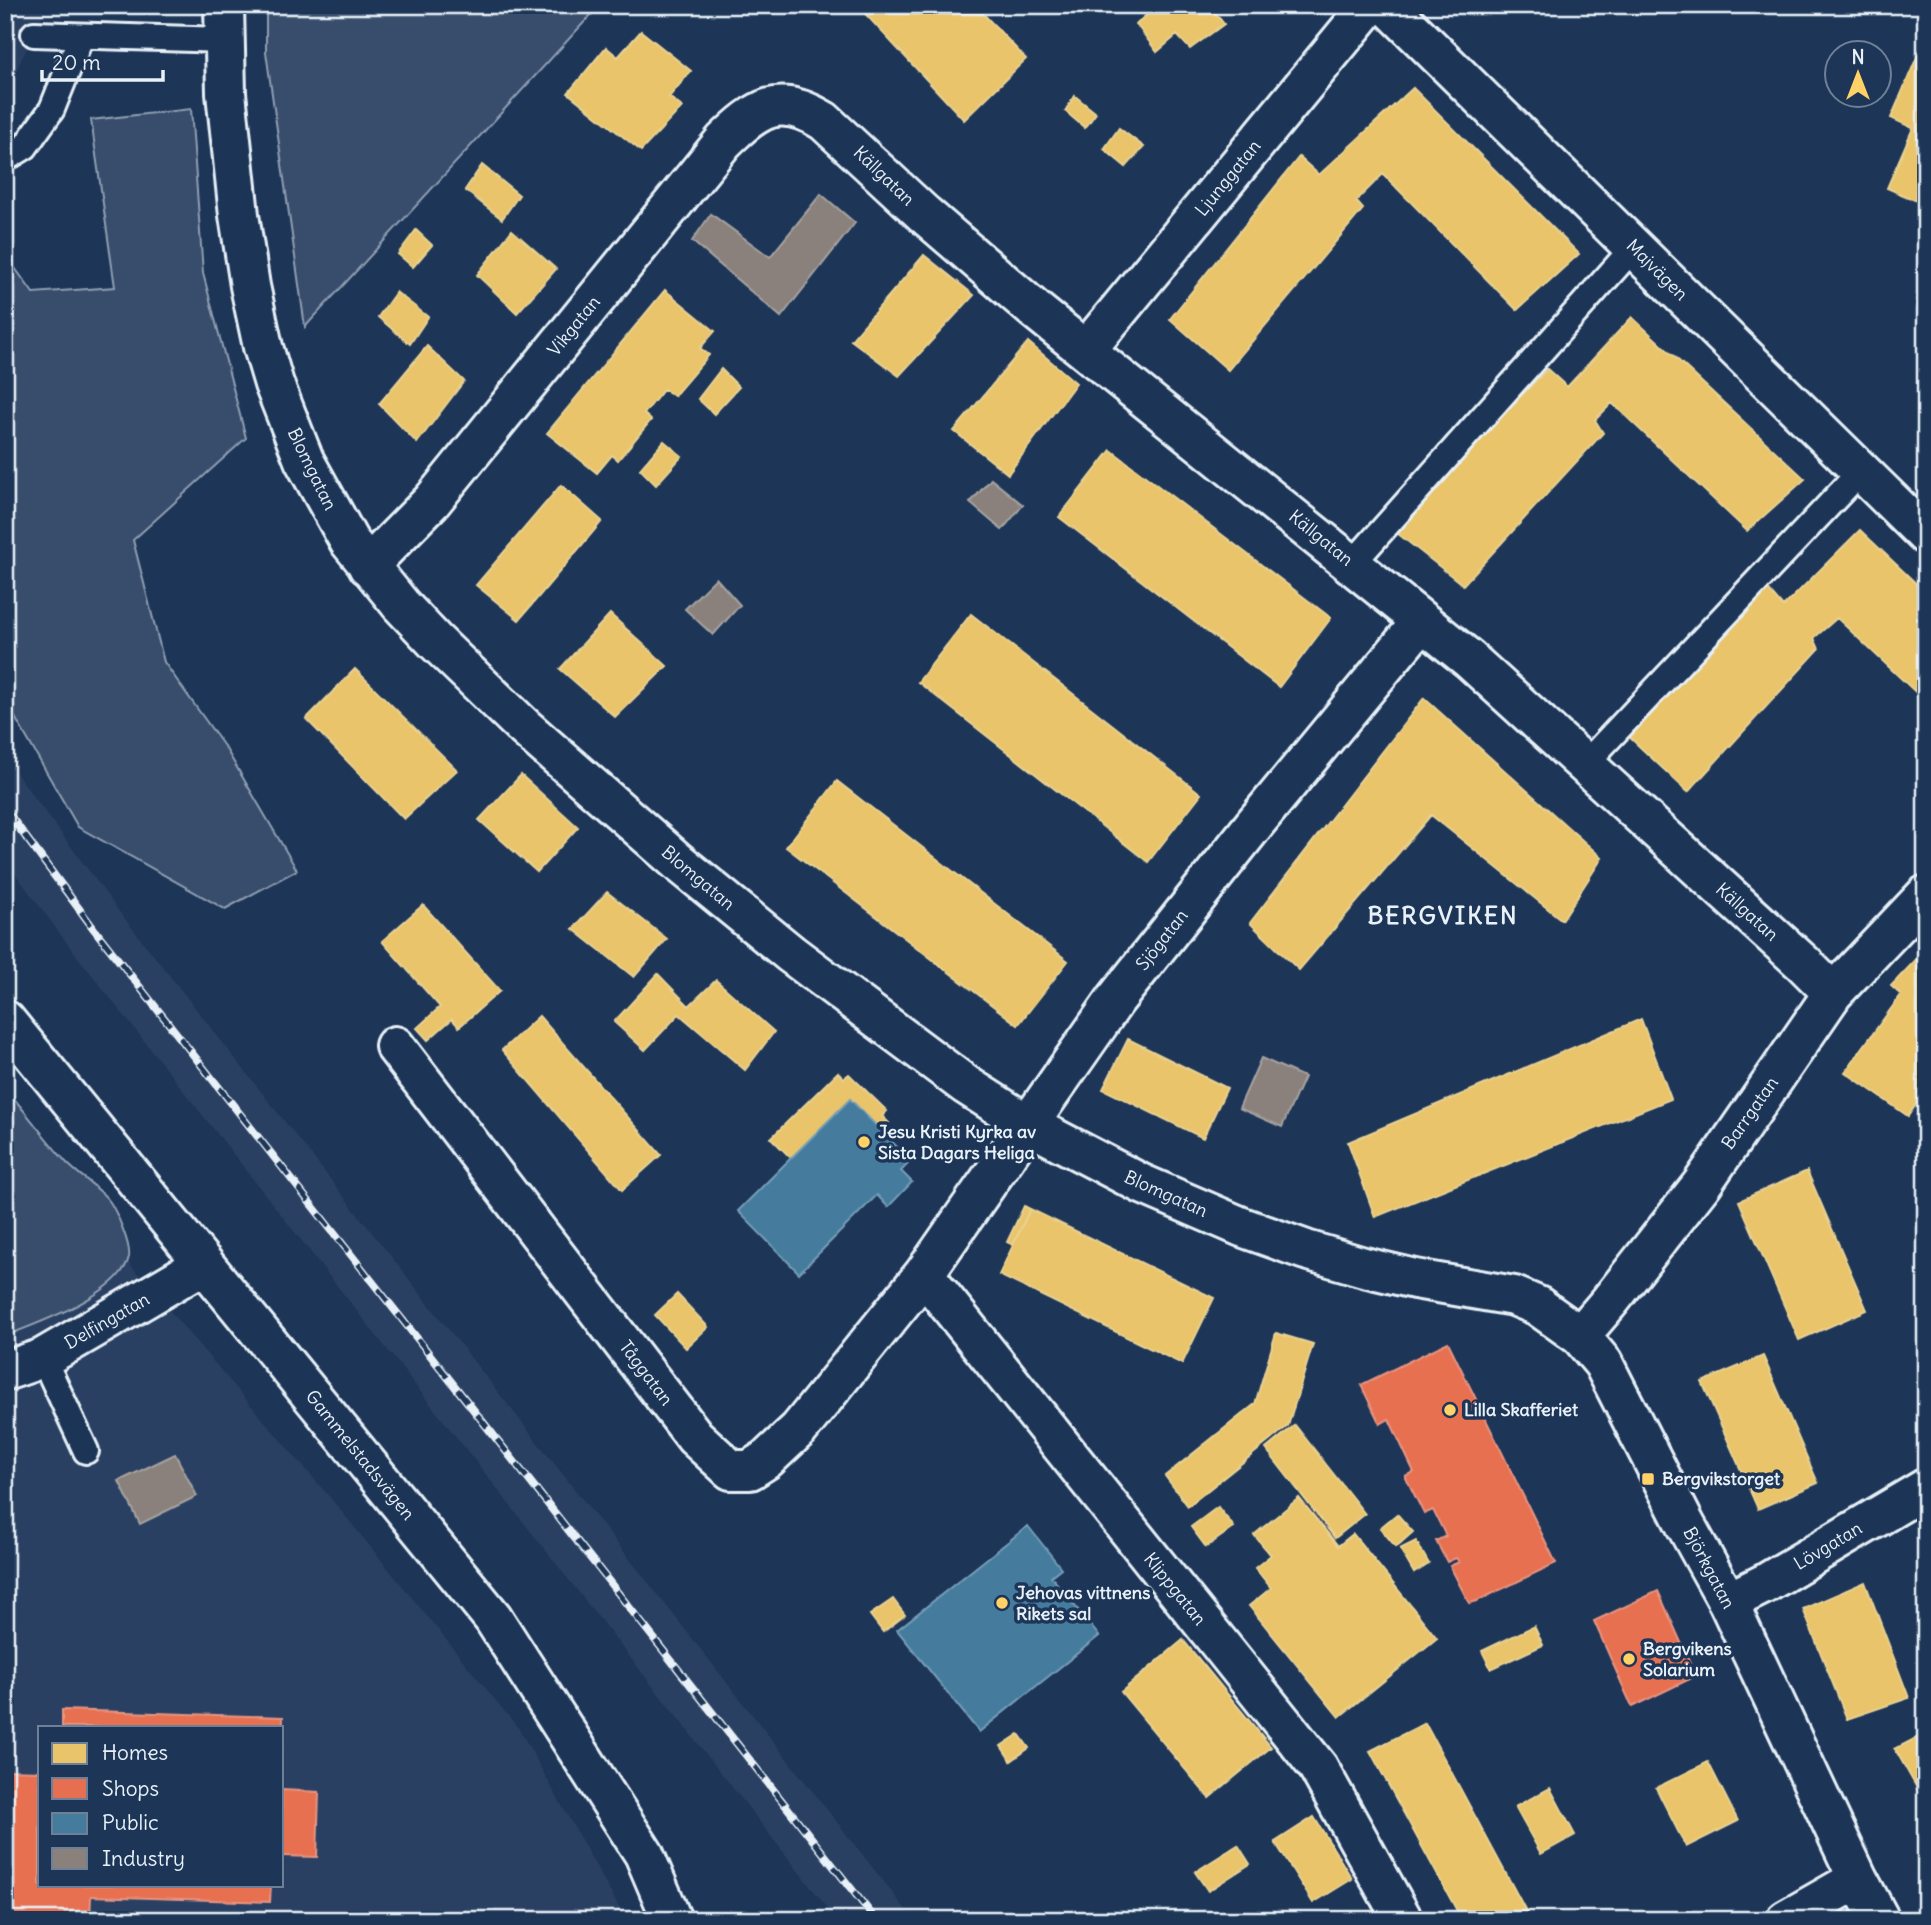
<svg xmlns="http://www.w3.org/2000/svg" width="1931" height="1925" viewBox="0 0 1931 1925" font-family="Delius,sans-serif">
  <rect width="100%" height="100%" fill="#1d3557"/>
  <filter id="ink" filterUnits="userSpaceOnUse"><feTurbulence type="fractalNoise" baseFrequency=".0143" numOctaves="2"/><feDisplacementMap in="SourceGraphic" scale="14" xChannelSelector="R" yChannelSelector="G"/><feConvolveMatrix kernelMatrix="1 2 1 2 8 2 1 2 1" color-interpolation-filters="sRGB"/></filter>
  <g filter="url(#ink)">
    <path fill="#2a4162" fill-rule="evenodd" d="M5 5H53L46 8 5 94Z
      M5 758 118 910 914 1920H837L70 947 5 860Z
      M5 1119 333 1501 519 1729 626 1920H5ZM40 1727H282V1885H40Z"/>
    <path fill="#374d6c" stroke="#909fb2" stroke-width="2" d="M266 5H600L305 327 266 52Z
      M191 109 203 273 246 438 133 540 164 662 226 749 297 870 225 909 78 827 5 700V254L33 293 115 287 91 120Z
      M5 1088C26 1112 45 1139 66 1162 79 1176 99 1187 110 1202 117 1213 131 1245 129 1257 121 1294 36 1324 5 1336Z"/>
    <path fill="#e9c46a" stroke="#e9d295" stroke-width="2" d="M857 5H975L1026 59 964 120Z
      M1158 5H1209L1224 24 1190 49 1177 35 1157 52 1136 24Z
      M641 31 691 71 669 97 682 107 641 151 568 93 606 47 618 57Z
      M1926 36V205L1887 188 1913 128 1891 118Z
      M1413 88 1579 254 1517 310 1383 174 1356 201 1363 209 1228 370 1170 319 1299 157 1319 175Z
      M1075 96 1096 113 1085 128 1065 111Z
      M1119 128 1144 147 1126 167 1104 149Z
      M482 165 519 195 502 219 465 190Z
      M416 230 432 245 413 267 398 254Z
      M512 230 556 269 517 313 477 275Z
      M924 255 974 295 899 376 851 340Z
      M665 290 715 331 700 348 709 355 674 396 664 389 644 414 651 420 618 460 612 455 597 473 547 433Z
      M396 292 428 317 410 344 378 317Z
      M1632 317 1805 479 1747 531 1612 403 1595 420 1603 433 1463 585 1393 530 1547 369 1567 387Z
      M1028 342 1076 383 1008 474 954 431Z
      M427 346 464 381 417 443 379 404Z
      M721 369 739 387 714 414 698 399Z
      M664 441 682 456 656 485 640 469Z
      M1111 450 1331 618 1279 687 1059 517Z
      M561 485 602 521 519 620 476 585Z
      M1860 530 1926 593V702L1837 618 1814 638 1819 649 1688 792 1626 734 1765 586 1783 607Z
      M610 614 667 666 615 717 560 669Z
      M971 614 1201 794 1148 862 918 682Z
      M355 669 457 770 404 819 306 719Z
      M1424 698 1602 858 1562 920 1431 815 1299 970 1250 923Z
      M521 775 578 827 537 872 479 820Z
      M837 781 1068 961 1018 1025 786 847Z
      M607 892 667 939 634 977 573 929Z
      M423 905 500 991 459 1027 452 1019 428 1040 417 1028 440 1007 382 941Z
      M1926 949V1090L1908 1116 1845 1072 1901 995 1891 986Z
      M658 974 689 1006 716 980 774 1032 745 1070 679 1014 645 1050 614 1022Z
      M539 1016 661 1155 622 1190 502 1050Z
      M1641 1019 1671 1099 1375 1217 1348 1142Z
      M1128 1039 1227 1088 1203 1138 1103 1089Z
      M838 1072 844 1078 849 1074 887 1111 882 1116 889 1123 882 1131 850 1099 791 1158 771 1138Z
      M1807 1171 1867 1310 1799 1340 1739 1201Z
      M1024 1206 1030 1209 1013 1245 1007 1242Z
      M1030 1209 1214 1298 1182 1364 999 1275Z
      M677 1294 708 1327 686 1348 655 1315Z
      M1276 1333 1313 1344 1288 1426 1188 1506 1165 1476 1255 1404Z
      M1763 1356 1818 1483 1758 1509 1702 1382Z
      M1295 1425 1365 1514 1335 1538 1266 1449Z
      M1299 1498 1338 1546 1353 1534 1437 1638 1339 1717 1249 1606 1271 1588 1255 1568 1271 1555 1254 1535Z
      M1218 1507 1234 1527 1206 1547 1191 1527Z
      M1397 1514 1413 1532 1396 1547 1380 1528Z
      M1416 1541 1429 1564 1414 1573 1400 1549Z
      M1865 1582 1909 1698 1847 1719 1803 1609Z
      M893 1599 905 1615 883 1632 870 1615Z
      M1534 1626 1543 1645 1491 1669 1482 1651Z
      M1183 1640 1271 1747 1209 1798 1121 1692Z
      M1425 1723 1527 1913 1522 1916 1524 1920H1462L1370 1751Z
      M1926 1733V1804L1895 1749Z
      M1019 1734 1029 1748 1011 1761 1001 1746Z
      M1708 1762 1738 1821 1686 1847 1656 1788Z
      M1550 1788 1575 1835 1541 1854 1515 1807Z
      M1314 1817 1352 1879 1313 1903 1275 1842Z
      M1238 1845 1250 1864 1208 1891 1195 1872Z"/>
    <path fill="#e76f51" stroke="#e79683" stroke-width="2" d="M1448 1342 1556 1563 1477 1601 1469 1603 1450 1566 1459 1562 1456 1558 1447 1562 1436 1541 1446 1536 1433 1510 1424 1514 1405 1476 1414 1472 1389 1419 1380 1424 1361 1385Z
      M1658 1591 1696 1676 1632 1707 1594 1621Z
      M62 1710 283 1717 282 1751V1727H62Z
      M5 1770 40 1771V1885H271L270 1902 91 1896 90 1920H5Z
      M282 1790 319 1792 317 1857 282 1856Z"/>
    <path fill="#457b9d" stroke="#769eb8" stroke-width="2" d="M850 1099 911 1161 901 1171 912 1182 888 1207 877 1195 799 1273 738 1211Z
      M1028 1526 1061 1568 1051 1576 1099 1636 979 1732 897 1630Z"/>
    <path fill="#8a817c" stroke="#a6a3a1" stroke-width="2" d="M821 194 855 223 781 317 692 241 711 214 770 257Z
      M991 479 1023 505 1002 530 970 503Z
      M716 578 740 605 713 635 685 609Z
      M1261 1058 1304 1077 1282 1127 1239 1108Z
      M175 1454 197 1496 140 1524 119 1481Z"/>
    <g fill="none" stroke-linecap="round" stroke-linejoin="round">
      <g stroke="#e8f1f8" stroke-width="30">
        <path id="service" d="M34 34 224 40
          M5 159 25 147 52 109 81 37
          M1352 564 1634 247
          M1585 764 1861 471
          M43 1358 86 1451"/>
      </g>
      <g stroke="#e8f1f8" stroke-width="44">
        <path id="minor" d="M224 5 226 93 239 215 250 286 263 347 274 384 304 460 349 541 401 605 436 642 523 726 677 861 791 954 966 1085 1027 1124 1142 1184 1242 1227 1306 1250 1364 1267 1415 1279 1514 1296 1538 1306 1580 1336 1603 1363 1685 1524 1728 1602 1858 1879 1880 1920
          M1387 5 1926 535
          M1086 350 1370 5
          M368 566 432 501 724 141C758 108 779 93 824 121L924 214 1034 309 1469 659 1803 963 1833 993
          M395 1046 695 1437 731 1470H750L767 1459 799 1429 924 1274 1116 999 1256 822 1421 622
          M924 1274 1318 1767 1403 1920
          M1580 1336 1610 1301 1702 1184 1833 993 1926 895
          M5 1371 43 1358 204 1264
          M1728 1602 1766 1583 1926 1488
          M1786 1920 1858 1879"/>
      </g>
      <g stroke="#e8f1f8" stroke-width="44">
        <path id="tertiary" d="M5 1020 493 1618 644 1854 672 1920"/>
      </g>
      <use href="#service" stroke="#1d3557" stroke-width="24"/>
      <use href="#minor" stroke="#1d3557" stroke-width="38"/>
      <use href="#tertiary" stroke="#1d3557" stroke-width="38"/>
      <g stroke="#e8f1f8" stroke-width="8">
        <path id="rail" d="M5 809 94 929 876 1920"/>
      </g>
      <use href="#rail" stroke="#1d3557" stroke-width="5" stroke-dasharray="16" stroke-linecap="butt"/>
    </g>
  </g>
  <g fill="#ffd166" stroke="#1d3557" stroke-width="2.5">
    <circle cx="864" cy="1142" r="7"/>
    <circle cx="1450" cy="1410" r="7"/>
    <rect x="1641" y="1472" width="14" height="14" rx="3.5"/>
    <circle cx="1002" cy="1603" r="7"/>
    <circle cx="1629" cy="1659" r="7"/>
  </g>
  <g text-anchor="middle" stroke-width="7" stroke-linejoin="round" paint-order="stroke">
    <g font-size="18" fill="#e8f1f8" stroke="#1d3557">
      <text transform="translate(884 176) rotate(44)" y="6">Källgatan</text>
      <text transform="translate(1228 178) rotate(-51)" y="6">Ljunggatan</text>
      <text transform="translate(1657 270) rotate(45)" y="6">Majvägen</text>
      <text transform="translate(574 326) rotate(-51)" y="6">Vikgatan</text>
      <text transform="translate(312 469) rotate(64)" y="6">Blomgatan</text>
      <text transform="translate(1321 538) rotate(39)" y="6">Källgatan</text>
      <text transform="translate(698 878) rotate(40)" y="6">Blomgatan</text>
      <text transform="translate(1747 912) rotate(42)" y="6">Källgatan</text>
      <text transform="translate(1162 940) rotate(-52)" y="6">Sjögatan</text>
      <text transform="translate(1750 1113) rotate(-55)" y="6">Barrgatan</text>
      <text transform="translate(1166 1194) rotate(24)" y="6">Blomgatan</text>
      <text transform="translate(107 1321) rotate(-30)" y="6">Delfingatan</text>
      <text transform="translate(646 1373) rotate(53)" y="6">Tåggatan</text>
      <text transform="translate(360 1455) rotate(51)" y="6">Gammelstadsvägen</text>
      <text transform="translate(1828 1546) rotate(-31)" y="6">Lövgatan</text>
      <text transform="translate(1709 1568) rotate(62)" y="6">Björkgatan</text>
      <text transform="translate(1175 1589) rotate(51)" y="6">Klippgatan</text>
    </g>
    <g font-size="18" font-weight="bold" fill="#e8f1f8" stroke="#1d3557" text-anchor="start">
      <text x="878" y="1138">Jesu Kristi Kyrka av<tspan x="878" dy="21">Sista Dagars Heliga</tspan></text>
      <text x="1464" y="1416">Lilla Skafferiet</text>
      <text x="1662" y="1485">Bergvikstorget</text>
      <text x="1016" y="1599">Jehovas vittnens<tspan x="1016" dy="21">Rikets sal</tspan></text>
      <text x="1643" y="1655">Bergvikens<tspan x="1643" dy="21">Solarium</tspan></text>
    </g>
    <g font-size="24" font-weight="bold" letter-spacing="2" fill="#e8f1f8" stroke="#1d3557">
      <text x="1443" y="924">BERGVIKEN</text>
    </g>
  </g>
  <rect width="1931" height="1925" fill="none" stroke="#1d3557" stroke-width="28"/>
  <rect x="14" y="14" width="1903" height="1897" fill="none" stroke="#e8f1f8" stroke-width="2.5" filter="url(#ink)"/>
  <rect x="38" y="1726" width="245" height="161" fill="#1d3557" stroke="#6e8097" stroke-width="2"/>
  <rect x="52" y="1743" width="35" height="21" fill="#e9c46a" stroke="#6e8097" stroke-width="2"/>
  <text x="102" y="1760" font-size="21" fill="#e8f1f8">Homes</text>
  <rect x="52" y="1778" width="35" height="21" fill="#e76f51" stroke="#6e8097" stroke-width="2"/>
  <text x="102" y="1796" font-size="21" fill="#e8f1f8">Shops</text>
  <rect x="52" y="1813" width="35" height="21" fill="#457b9d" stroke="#6e8097" stroke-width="2"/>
  <text x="102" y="1830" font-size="21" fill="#e8f1f8">Public</text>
  <rect x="52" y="1848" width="35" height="21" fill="#8a817c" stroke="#6e8097" stroke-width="2"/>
  <text x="102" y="1866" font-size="21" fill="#e8f1f8">Industry</text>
  <g transform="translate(1858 74)"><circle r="33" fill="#1d3557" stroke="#6e8097" stroke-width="2"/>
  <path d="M0-5L12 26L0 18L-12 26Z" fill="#ffd166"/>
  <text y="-10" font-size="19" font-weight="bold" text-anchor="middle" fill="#e8f1f8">N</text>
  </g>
  <path d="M42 70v10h121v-10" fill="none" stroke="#e8f1f8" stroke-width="3.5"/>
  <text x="52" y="70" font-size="21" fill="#e8f1f8" stroke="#1d3557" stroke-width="5" paint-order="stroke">20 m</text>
</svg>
